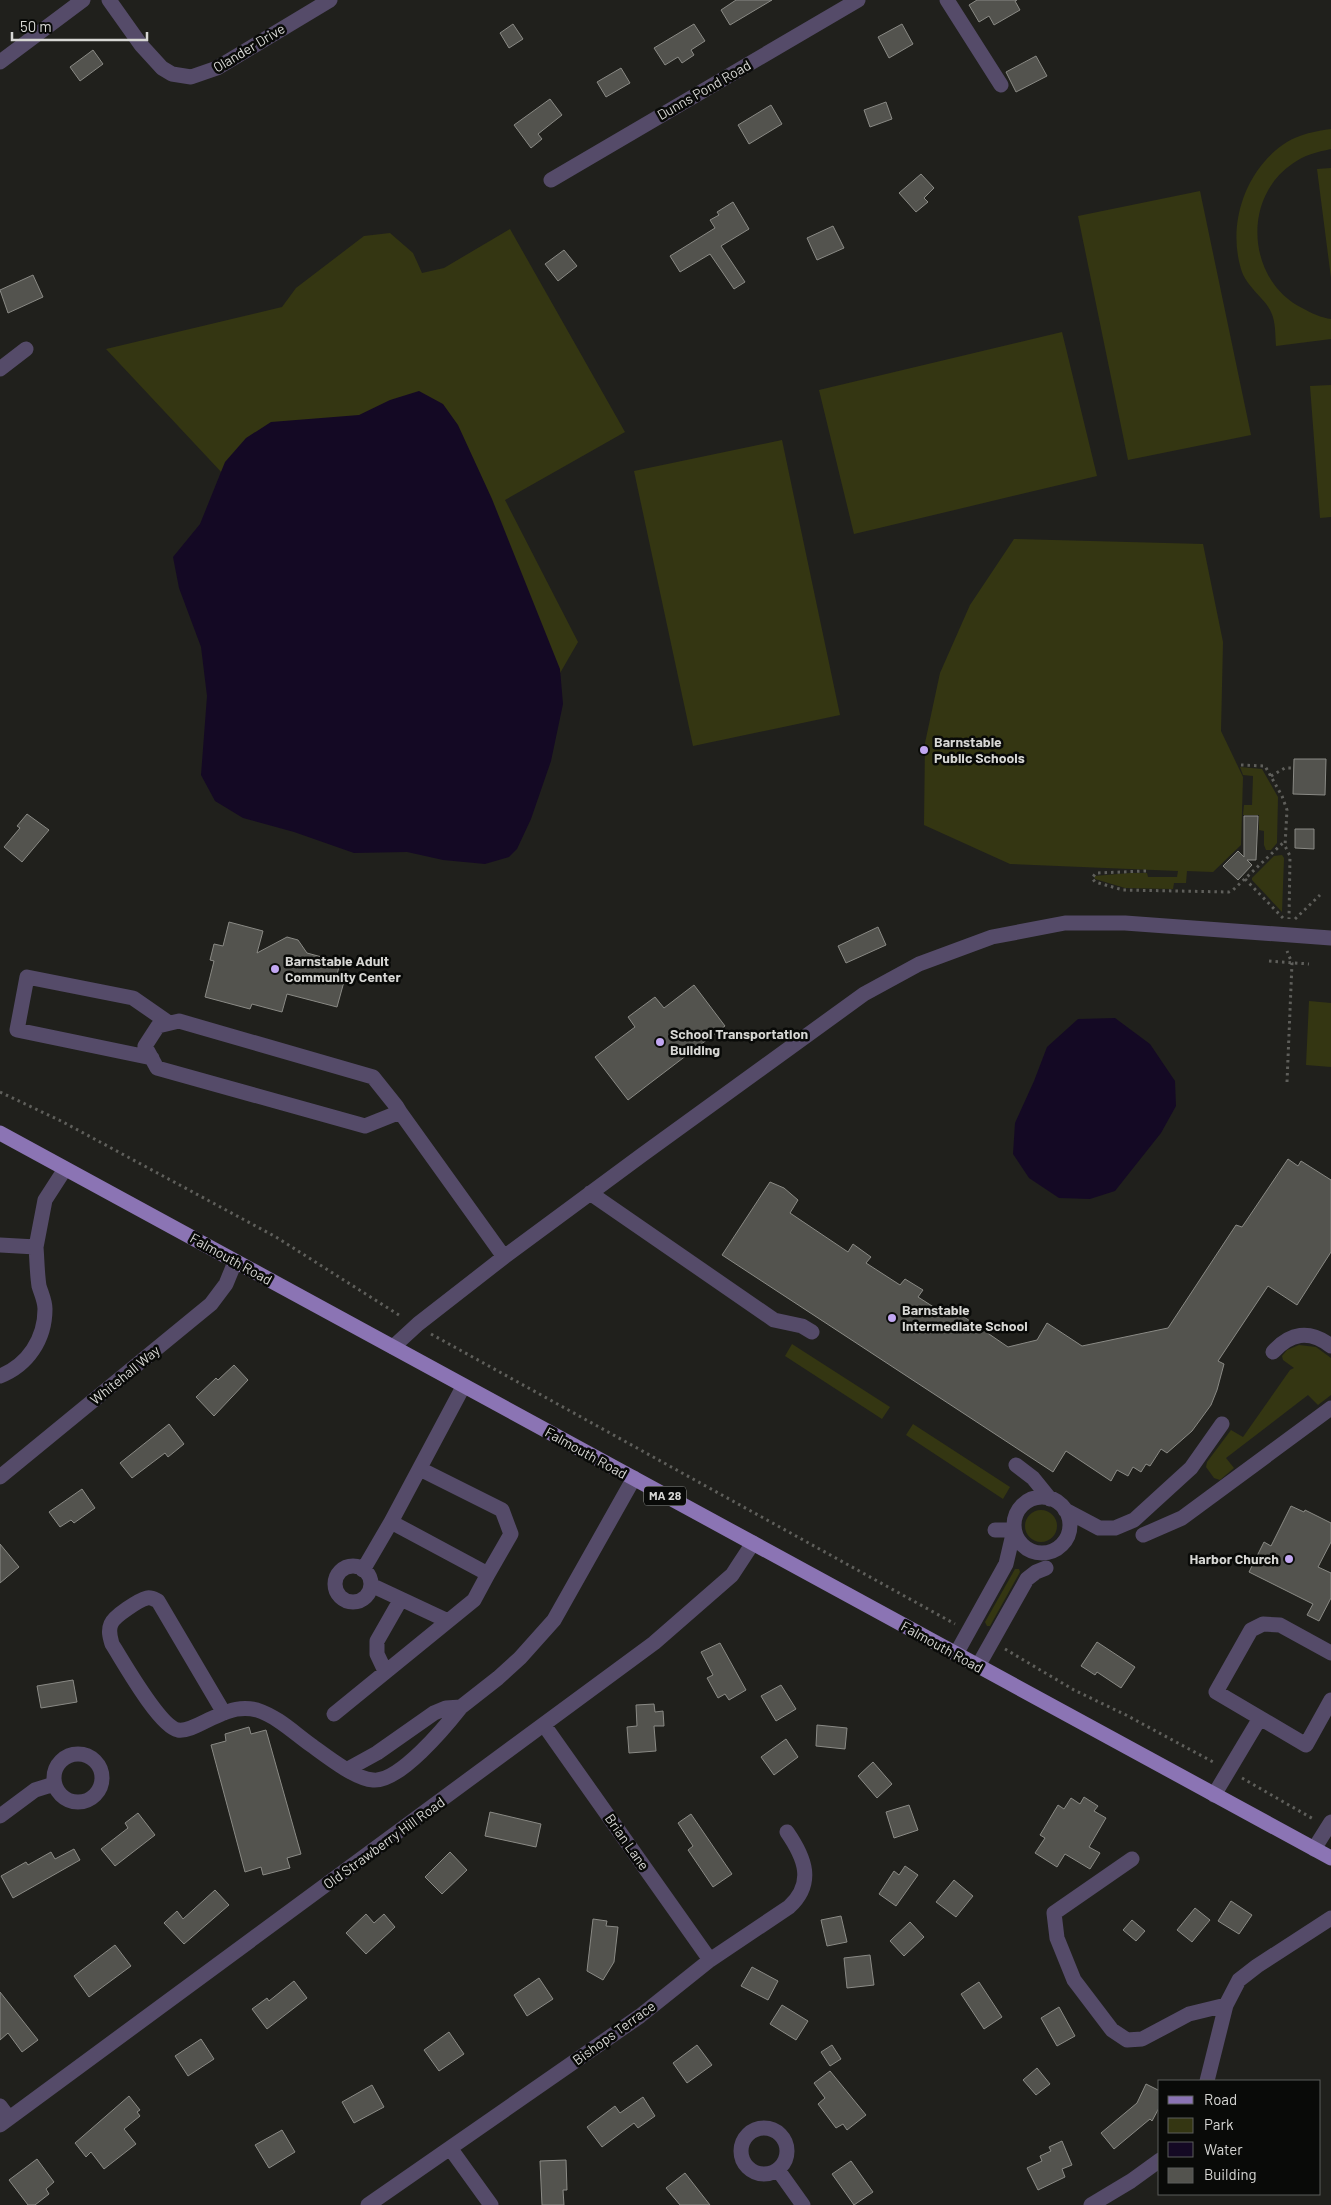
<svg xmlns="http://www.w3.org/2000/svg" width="1331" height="2205" viewBox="0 0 1331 2205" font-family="Barlow,sans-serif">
  <rect width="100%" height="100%" fill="#20201c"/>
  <path fill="#343612" d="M1331 129V149C1317 152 1304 155 1292 164 1241 199 1248 281 1302 308 1311 313 1322 318 1331 319V339L1276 346C1275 336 1276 322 1271 312 1266 299 1246 287 1241 269 1227 223 1246 168 1287 142 1300 134 1316 131 1331 129Z
    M1331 168V278L1317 169Z
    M1200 191 1251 435 1128 460 1078 216Z
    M510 229 625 432 505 500 578 642 454 857 253 506 106 349 282 307 296 288 364 236 390 233 413 253 422 273 444 268Z
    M1062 332 1097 476 854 534 819 390Z
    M1331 385V517L1320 518 1310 386Z
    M782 440 840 715 693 746 634 471Z
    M1014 539 1203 544 1223 642 1221 731 1243 777 1241 845 1213 872 1187 871 1186 883H1174L1173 889 1125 888 1095 879 1094 876 1130 873H1147L1148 877H1177L1178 871 1010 864 924 825 925 743 940 673 970 605Z
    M1240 767 1262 769 1278 797 1277 843 1271 850H1266L1264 845V831L1259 830V815H1243L1244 805H1252L1253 776 1243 775Z
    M1282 855 1284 858 1282 912 1252 880V878L1274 856Z
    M1309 1001 1331 1003V1067L1306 1065Z
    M792 1344 890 1407 882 1419 785 1356Z
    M1299 1345 1316 1347 1331 1358V1395L1318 1405 1308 1395 1226 1458 1234 1468 1220 1480 1214 1478 1206 1467 1207 1462 1231 1430 1243 1437 1290 1370 1294 1368 1283 1360 1282 1356 1287 1350Z
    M913 1424 1010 1487 1003 1499 906 1435Z
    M1025 1526a16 16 0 1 1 32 0a16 16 0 1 1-32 0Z
    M1015 1569H1019L1020 1572 990 1626H987L985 1622Z"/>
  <path fill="#140924" d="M419 391 443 404 458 425 492 499 560 669 563 704 551 761 531 819 517 849 509 857 485 864 443 860 407 852 354 853 294 832 243 818 215 801 201 775 207 696 201 647 179 588 173 557 200 524 225 462 246 438 271 422 359 415 390 400Z
    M1115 1018 1150 1044 1175 1081 1176 1106 1161 1133 1115 1191 1090 1199 1059 1198 1029 1178 1013 1154 1015 1123 1034 1081 1047 1047 1078 1019Z"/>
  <path fill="#53534e" stroke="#8a8a85" d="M736 0H772L730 25 721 10Z
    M977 0H1017L1015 1 1020 10 994 25 989 16 979 22 969 5Z
    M513 24 523 39 509 48 500 33Z
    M694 24 705 41 691 50 694 55 682 63 678 57 665 65 654 48Z
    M902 24 913 44 889 58 878 37Z
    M93 50 103 64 80 81 70 67Z
    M1036 56 1047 76 1016 92 1006 72Z
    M621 68 630 83 606 97 597 82Z
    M550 99 562 115 538 134 542 139 531 148 514 125Z
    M886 102 892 119 870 127 864 110Z
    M771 105 782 124 749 144 738 125Z
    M921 174 934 188 924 198 928 202 916 212 899 193Z
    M733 202 749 229 721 246 745 282 734 289 710 254 680 272 670 256 715 228 710 220 719 215 717 212Z
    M833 226 844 248 817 260 807 238Z
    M564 250 577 266 558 281 545 264Z
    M33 275 43 297 8 313 0 290Z
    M1294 759H1326L1325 795 1293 794Z
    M27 814 49 830 22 862 4 847 20 828 17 826Z
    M1244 816H1258L1256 860H1247L1252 865 1238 880 1223 866 1238 851 1244 857Z
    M1295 829H1314V849L1295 848Z
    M229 922 263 931 257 953 287 937 298 940 307 953 340 962 337 975 345 978 337 1007 287 994 282 1012 252 1004 250 1009 205 997 214 961 210 960 214 944 223 946Z
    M878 927 886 945 846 963 838 946Z
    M694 985 725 1026 628 1100 595 1057 635 1027 628 1017 655 997 664 1008Z
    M1288 1159 1298 1166 1301 1161 1331 1180V1252L1297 1305 1268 1286 1218 1361 1224 1364 1217 1390 1211 1405 1192 1431 1167 1453 1161 1449 1150 1466 1146 1464 1141 1472 1133 1467 1128 1476 1117 1470 1111 1481 1066 1451 1053 1472 722 1255 770 1182 784 1188 798 1200 790 1213 848 1252 853 1244 871 1257 866 1263 900 1285 905 1279 923 1290 918 1297 943 1313 948 1306 1008 1347 1037 1340 1047 1323 1082 1346 1168 1328 1236 1225 1242 1227Z
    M234 1365 248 1380 214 1416 196 1397 216 1378 218 1380Z
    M169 1424 184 1444 168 1457 165 1453 132 1478 120 1463Z
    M82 1489 95 1508 74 1523 71 1520 60 1527 49 1512Z
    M1291 1506 1304 1512 1305 1510 1331 1523V1542L1318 1567 1331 1573V1598L1319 1621 1307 1615 1313 1604 1249 1572 1264 1542 1271 1546Z
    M0 1544 19 1567 0 1583Z
    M1097 1642 1135 1667 1121 1688 1097 1672 1095 1675 1081 1666Z
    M720 1643 746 1690 729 1700 725 1694 718 1698 707 1678 713 1675 701 1652Z
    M73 1680 77 1702 41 1708 37 1686Z
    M781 1685 796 1709 776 1721 761 1696Z
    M654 1704 655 1712 663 1711 664 1726H654L656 1751 629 1753 627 1727 637 1726 636 1705Z
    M817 1725 847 1728 845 1749 816 1746Z
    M249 1727 251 1734 266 1730 301 1854 287 1858 290 1868 263 1875 261 1867 245 1872 211 1745 226 1741 225 1734Z
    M786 1739 798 1757 774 1775 761 1757Z
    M873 1762 892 1784 877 1798 858 1776Z
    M1084 1797 1098 1806 1094 1811 1106 1818 1089 1847 1100 1853 1090 1869 1065 1854 1057 1867 1035 1853 1045 1838 1040 1835 1058 1805 1064 1809 1071 1798 1080 1804Z
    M909 1805 918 1830 894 1838 886 1812Z
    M490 1812 541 1824 536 1847 485 1836Z
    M138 1813 155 1835 115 1866 101 1849 128 1828 125 1823Z
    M691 1814 732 1874 713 1887 688 1850 693 1846 678 1823Z
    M74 1849 80 1860 13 1898 1 1876 26 1862 28 1865 51 1852 55 1859Z
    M450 1852 467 1870 442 1894 425 1877Z
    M905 1866 918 1875 896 1906 879 1894 894 1871 899 1875Z
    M954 1880 973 1896 956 1917 936 1902Z
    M215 1890 229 1905 184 1944 164 1923 177 1911 183 1919Z
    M1231 1901 1252 1915 1239 1934 1218 1921Z
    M1195 1908 1210 1920 1192 1942 1177 1930Z
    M366 1914 374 1923 384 1914 395 1927 366 1954 346 1933Z
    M841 1916 847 1942 827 1946 821 1920Z
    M593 1919 607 1921 606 1926 618 1927 614 1962 603 1980 587 1971Z
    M1132 1920 1145 1931 1136 1941 1123 1930Z
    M910 1922 924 1937 904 1956 890 1941Z
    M115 1945 131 1966 89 1997 74 1976Z
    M870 1955 874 1985 847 1988 844 1958Z
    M752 1967 778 1981 768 2000 741 1986Z
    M539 1978 553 1999 527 2016 514 1995Z
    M294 1981 307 1998 267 2029 252 2009 267 1998 269 2001Z
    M979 1982 1002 2017 984 2029 961 1994Z
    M0 1992 38 2040 22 2052 8 2033 0 2040Z
    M782 2005 808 2021 796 2040 770 2024Z
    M1059 2007 1075 2036 1057 2046 1041 2018Z
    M449 2032 464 2054 439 2071 424 2050Z
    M201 2039 214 2059 188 2076 175 2056Z
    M697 2045 712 2065 687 2083 673 2063Z
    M832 2045 841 2059 830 2066 821 2052Z
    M1037 2068 1050 2084 1036 2095 1023 2080Z
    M830 2071 866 2115 847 2130 843 2124 836 2128 818 2104 825 2098 814 2083Z
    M1146 2084 1160 2091V2106L1152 2121 1150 2119 1114 2149 1101 2133 1137 2103Z
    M372 2085 384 2107 354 2123 342 2102Z
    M129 2096 140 2110 137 2112 140 2116 124 2129 136 2144 104 2169 91 2152 86 2157 75 2143Z
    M643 2097 655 2116 638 2128 634 2123 602 2147 587 2127 615 2106 620 2113Z
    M282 2130 295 2152 269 2168 255 2145Z
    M1062 2141 1072 2165 1062 2169 1065 2177 1038 2190 1027 2168 1042 2161 1040 2156 1051 2151 1049 2147Z
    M37 2159 54 2182 46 2189 49 2194 35 2205H28L9 2180Z
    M566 2160 567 2190H563L564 2205H542L540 2161Z
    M851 2161 873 2192 854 2205 832 2174Z
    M685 2173 710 2205H680L666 2188Z"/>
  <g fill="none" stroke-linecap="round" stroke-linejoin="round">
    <path stroke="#5f5f5b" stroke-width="3" stroke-dasharray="2.5 4" stroke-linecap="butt" d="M1241 765 1265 766 1282 796 1287 810 1285 846 1290 856 1289 919
      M1271 776 1285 768H1294
      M1146 871 1096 873 1092 878 1095 882 1123 890 1229 892 1233 890 1285 841
      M1245 879 1283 918
      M1295 919 1320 895
      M1269 961 1309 964
      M1287 1082 1292 963 1287 951
      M0 1092 63 1122 276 1237 402 1317
      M431 1334 955 1624
      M1005 1649 1074 1690 1126 1715 1215 1763
      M1242 1778 1315 1820"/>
    <path stroke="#554b69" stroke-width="15" d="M109 0 141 45 162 68 172 74 191 77 217 68 330 0
      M947 0 1001 85
      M0 62 83 0
      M551 180 858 0
      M0 369 26 349
      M152 1058 17 1030 27 977 133 998 169 1023
      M400 1112 365 1126 157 1068 145 1046 158 1026 179 1021 373 1077 397 1107 400 1112 504 1257
      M590 1193 774 1320 802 1326 812 1332
      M0 1245 36 1247C37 1259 37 1273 39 1286 41 1293 45 1301 45 1309 45 1339 28 1365 0 1376
      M36 1247 45 1200 65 1169
      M393 1347 418 1324 504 1257 642 1155 864 994 919 964 992 937 1065 923H1125L1331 938
      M1273 1352C1290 1333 1309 1329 1331 1346
      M1016 1465 1033 1478 1050 1499
      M420 1469 502 1510 511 1534 488 1574 391 1522 463 1387
      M0 1477 211 1304 226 1284 235 1262
      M1014 1525a28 28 0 1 1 56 0a28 28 0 1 1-56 0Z
      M1065 1510 1099 1528H1115L1134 1520 1191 1468 1222 1424
      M1143 1535 1182 1518 1331 1408
      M335 1584a18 18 0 1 1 36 0a18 18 0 1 1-36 0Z
      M363 1570 391 1522
      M371 1585 448 1621
      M1331 1653 1280 1625 1263 1624 1251 1630 1216 1692 1306 1745 1331 1700
      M956 1654 1006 1564 1014 1530H995
      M978 1666 1027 1579 1036 1572 1046 1568
      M385 1671 377 1654V1641L401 1599
      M461 1707 498 1678 520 1658 554 1620 634 1478
      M224 1713 158 1601C154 1599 151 1597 147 1598 139 1600 114 1616 111 1624 108 1631 110 1637 112 1644 123 1661 159 1726 178 1730 189 1732 206 1720 217 1716 230 1710 242 1706 257 1710 278 1717 293 1732 311 1745 325 1755 355 1779 373 1780 399 1783 446 1726 461 1707L446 1708 434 1713 377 1753 348 1769
      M334 1714 474 1600 488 1574
      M544 1725 710 1960
      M54 1778a24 24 0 1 1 48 0a24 24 0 1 1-48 0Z
      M1214 1795 1260 1718
      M0 1816 35 1790 54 1784
      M1314 1849 1331 1822
      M1132 1859 1054 1913 1057 1938 1074 1980 1112 2030 1127 2040 1142 2039 1189 2014 1226 2005
      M1207 2081 1226 2005 1239 1980 1257 1966 1331 1918
      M0 2106 9 2118
      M0 2125 654 1643 732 1575 753 1543
      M741 2151a23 23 0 1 1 46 0a23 23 0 1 1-46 0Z
      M450 2148 491 2205
      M778 2170 803 2205
      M368 2205 640 2016 710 1960 789 1907C815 1883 805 1858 787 1832
      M1091 2205 1131 2181 1160 2160"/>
    <path stroke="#8b74b4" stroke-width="15" d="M0 1133 1331 1858"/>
  </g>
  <g fill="#c2a7f2" stroke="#090a08" stroke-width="2">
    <circle cx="924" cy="750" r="5"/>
    <circle cx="275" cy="969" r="5"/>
    <circle cx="660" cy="1042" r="5"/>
    <circle cx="892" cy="1318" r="5"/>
    <circle cx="1289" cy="1559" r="5"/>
  </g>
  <g text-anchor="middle" stroke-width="5" stroke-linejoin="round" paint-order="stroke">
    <rect fill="#090a08" stroke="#999a97" stroke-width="1" x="644" y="1486.5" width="42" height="19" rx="4"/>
    <g font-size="12" font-weight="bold" fill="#d7d7d4">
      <text x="665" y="1500">MA 28</text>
    </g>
    <g font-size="14" fill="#d7d7d4" stroke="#090a08">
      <text transform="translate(249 48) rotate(-31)" y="5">Olander Drive</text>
      <text transform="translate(704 90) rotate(-30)" y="5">Dunns Pond Road</text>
      <text transform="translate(231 1259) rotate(29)" y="5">Falmouth Road</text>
      <text transform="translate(125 1375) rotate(-39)" y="5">Whitehall Way</text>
      <text transform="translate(586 1453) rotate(29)" y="5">Falmouth Road</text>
      <text transform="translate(942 1647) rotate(29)" y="5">Falmouth Road</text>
      <text transform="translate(627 1842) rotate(55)" y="5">Brian Lane</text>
      <text transform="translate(384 1843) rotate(-36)" y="5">Old Strawberry Hill Road</text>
      <text transform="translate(614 2033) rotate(-36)" y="5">Bishops Terrace</text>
    </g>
    <g font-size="14" font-weight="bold" fill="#d7d7d4" stroke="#090a08" text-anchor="start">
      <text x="934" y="747">Barnstable<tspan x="934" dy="16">Public Schools</tspan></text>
      <text x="285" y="966">Barnstable Adult<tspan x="285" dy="16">Community Center</tspan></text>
      <text x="670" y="1039">School Transportation<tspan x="670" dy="16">Building</tspan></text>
      <text x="902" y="1315">Barnstable<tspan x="902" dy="16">Intermediate School</tspan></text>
      <text x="1279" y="1564" text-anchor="end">Harbor Church</text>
    </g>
  </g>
  <rect x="1158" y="2080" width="162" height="115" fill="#090a08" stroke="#5b5c5a"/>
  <rect x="1168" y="2096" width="25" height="8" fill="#8b74b4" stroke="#5b5c5a"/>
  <text x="1204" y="2105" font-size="15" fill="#d7d7d4">Road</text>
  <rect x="1168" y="2118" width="25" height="15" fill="#343612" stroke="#5b5c5a"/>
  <text x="1204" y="2130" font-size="15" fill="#d7d7d4">Park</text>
  <rect x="1168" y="2142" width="25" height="15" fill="#140924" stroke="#5b5c5a"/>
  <text x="1204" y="2155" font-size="15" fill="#d7d7d4">Water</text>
  <rect x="1168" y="2168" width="25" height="15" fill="#53534e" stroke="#5b5c5a"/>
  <text x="1204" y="2180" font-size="15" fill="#d7d7d4">Building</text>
  <path d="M12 32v8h135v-8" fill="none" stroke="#d7d7d4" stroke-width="2.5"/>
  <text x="20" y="32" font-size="15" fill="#d7d7d4" stroke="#090a08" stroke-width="4" paint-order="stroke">50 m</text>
</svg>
